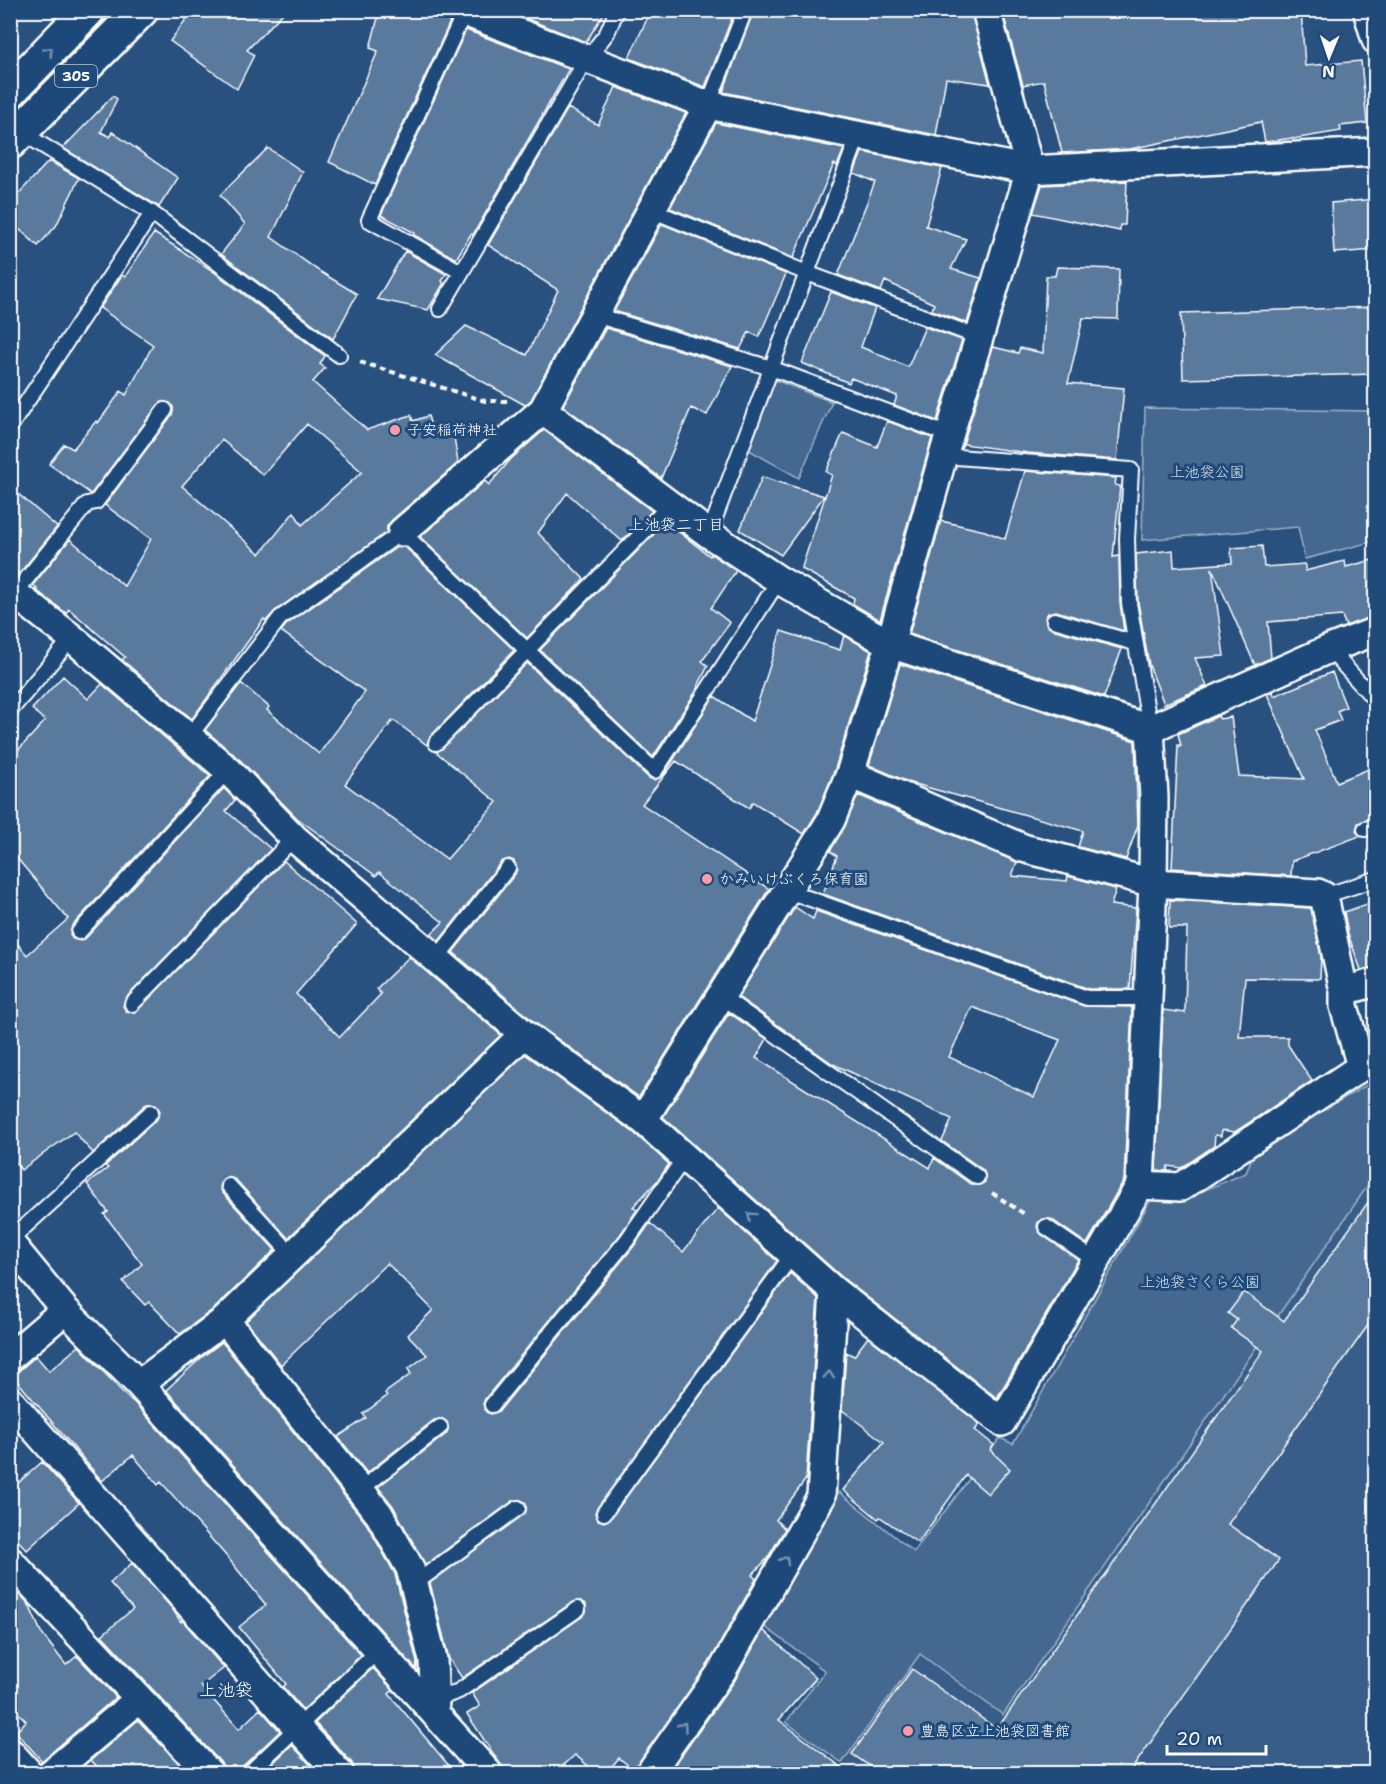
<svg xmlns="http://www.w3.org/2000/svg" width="1386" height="1784" viewBox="0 0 1386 1784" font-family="'Shantell Sans','Klee One',sans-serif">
  <rect width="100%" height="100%" fill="#28517f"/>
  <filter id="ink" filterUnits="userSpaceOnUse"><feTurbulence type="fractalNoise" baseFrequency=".0167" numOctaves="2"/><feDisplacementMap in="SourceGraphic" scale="12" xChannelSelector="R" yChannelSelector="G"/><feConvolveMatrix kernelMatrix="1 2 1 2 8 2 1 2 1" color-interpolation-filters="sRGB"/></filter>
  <g filter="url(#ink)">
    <path fill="#375d88" d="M1375 1175V1773L857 1774 842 1763 920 1654 1003 1715Z"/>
    <path fill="#446890" stroke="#a2b4c8" stroke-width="1.5" d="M775 380 832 402 799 478 749 450Z
      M1145 408 1375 411V541L1305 559 1298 527 1142 540Z
      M1372 1082 1375 1083V1175L1003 1715 920 1654 842 1763 786 1722 825 1671 761 1624 839 1492 914 1552 1000 1438 1013 1444 1153 1196 1193 1195 1246 1173 1255 1149Z"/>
    <path fill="#5a7a9d" stroke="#fff" stroke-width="1.5" fill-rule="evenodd" d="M193 10H286L247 50 254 55 237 89 170 41Z
      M380 10H444L446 19 450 22 375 185 329 162 378 51 370 48Z
      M504 10H606L586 42Z
      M651 10H735L705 87 629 58Z
      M754 10H971L990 84 946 78 936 135 723 92Z
      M1002 10H1301L1305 66 1361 61 1367 123 1340 126 1341 131 1293 139 1292 138 1265 142 1261 122 1130 149 1062 153 1044 81 1023 85Z
      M466 30 569 69 473 235 471 234 456 259 414 235 415 233 381 215Z
      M616 87 686 113 531 400 525 405 435 355 466 326 527 355 558 290 488 245 568 108 598 125Z
      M113 96 117 99 101 132 110 137 112 132 178 178 159 207 63 148Z
      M716 123 844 149 837 166 834 164 793 258 670 208Z
      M268 148 303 172 271 237 319 271 357 294 333 339 221 254 245 224 220 195Z
      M862 152 942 168 926 226 966 239 951 269 981 278 967 323 932 310 934 304 885 281 881 291 838 275 875 182 854 173Z
      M49 161 79 178 56 226 38 246 10 221V203Z
      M1127 181 1125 225H1120V231L1033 213 1042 185Z
      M1376 199V250L1334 253 1331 203Z
      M662 224 786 274 759 337 749 332 740 349 614 311Z
      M154 233 210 269 325 356 320 364 325 368 313 382 367 430 411 415 413 421 428 416 433 432 453 430 458 463 392 520 387 526V532L275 611 266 621 264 619 192 719 122 660 125 657 69 609 66 613 36 590 37 588 33 585 70 539 124 586 151 539 105 505 172 415 173 407 170 403 162 402 158 405 91 494 49 464 64 444 73 449 96 421 98 423 121 391 126 395 153 345 100 308 122 275 125 277ZM307 424 362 472 302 525 294 512 260 554 182 486 222 440 263 475Z
      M405 251 446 274 442 281 444 283 428 310 377 299Z
      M1057 267 1119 269 1118 319 1083 318 1068 383 1124 388 1117 460 1028 453 963 444 993 347 1018 353 1020 348 1043 353 1046 276H1055Z
      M831 292 875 308 861 347 908 367 925 327 962 340 937 421 894 405 897 396 851 378 849 383 802 363Z
      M1376 307V374L1183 379 1181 313Z
      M606 328 732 366 707 415 691 408 661 478 563 406Z
      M887 421 932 438 880 620 853 604 854 598 802 569V567L832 475 826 472 843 433 877 447Z
      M544 430 652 511 622 541 567 493 538 533 584 579 527 638 420 537 485 481 489 485 511 459Z
      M1025 471 1116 478 1115 485 1120 486 1113 557 1119 556 1120 603 1124 631 1056 611 1048 613 1045 618 1047 626 1052 629 1122 649 1104 697 909 634 941 521 985 531 1005 539Z
      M762 477 824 496 781 555 740 530Z
      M10 487 57 527 19 574 10 568Z
      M666 522 710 556 711 554 736 571 711 608 730 623 702 661 708 666 698 686 699 687 653 757 540 650Z
      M1262 546 1264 567 1305 564V571L1345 561 1346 567 1376 559V616L1346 626 1342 616 1268 622 1271 658 1255 665 1212 568 1224 656 1195 658 1207 686 1164 704 1149 665 1138 602 1136 554 1173 550 1174 567 1232 563 1231 548Z
      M397 547H405L514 650 430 737 427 745 393 720 345 784 447 859 497 802 436 752 442 749 527 663 649 778 654 780 663 776 714 696 752 721 781 631 840 650 844 635 871 651 835 769 817 813 804 834 753 802 749 808 676 761 642 804 769 889 639 1097 534 1022 453 952 515 874 517 869 514 861 509 859 501 862 439 941 431 934 443 922 379 872 376 876 297 818 239 759 205 730 241 683 269 707 267 710 319 754 365 692 281 631 286 625Z
      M900 664 1135 741 1138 825 1126 859 1078 847 1083 831 908 782 869 765Z
      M1332 672 1346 707 1337 711 1341 720 1315 730 1337 782 1376 766V817L1358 823 1356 831 1360 836 1292 861 1291 876 1172 868 1178 745 1181 746 1178 734 1218 716 1220 719 1231 717 1239 776 1304 779 1267 694 1273 691 1274 696Z
      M63 676 88 699 102 684 210 776 72 926 70 934 73 939 81 941 86 938 224 788 235 800 226 811 271 849 126 998 123 1006 126 1011 134 1013 138 1010 284 861 357 924 296 994 340 1037 381 994 376 989 409 957 501 1035 288 1238 236 1180 228 1177 223 1180 220 1187 222 1192 275 1250 215 1308 180 1334 149 1302 145 1305 123 1282 142 1264 104 1214 108 1212 87 1184 108 1168 105 1166 157 1119 160 1111 157 1106 150 1103 145 1105 93 1153 74 1132 21 1170 10 1155V935L27 955 68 919 10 850V759L45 721 32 709Z
      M858 795 1017 862 1012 876 1067 881 1068 876 1116 889 1111 905 1136 908 1130 989H1089L823 894 837 856 830 851 845 826Z
      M1170 900 1311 908 1321 956 1320 978 1317 979 1245 978 1239 1037H1288V1045L1312 1081 1235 1132 1222 1130 1221 1136 1215 1135 1214 1146 1181 1168 1168 1166 1167 1171 1156 1170 1163 1010 1185 1013 1187 928H1169Z
      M1376 901V967L1361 970 1348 934 1344 912Z
      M795 907 813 919 816 911 1084 1006 1132 1007 1124 1180 1087 1244 1051 1219H1043L1038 1222 1037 1227 1041 1234 1078 1260 997 1398 844 1279 663 1117 729 1013 767 1039 756 1058 930 1168 934 1158 972 1185H980L985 1182V1174L983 1170 942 1141 952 1119 833 1064 738 997ZM972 1007 1060 1040 1034 1097 949 1057Z
      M525 1054 633 1132 669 1164 659 1179 633 1207 637 1210 620 1235 485 1399 483 1404 486 1412 491 1414 499 1411 634 1246 650 1223 683 1252 718 1208 777 1261 597 1508 595 1513 598 1520 604 1522 611 1518 790 1273 818 1298 806 1479 776 1520 785 1529 767 1559 752 1575 756 1579 709 1663 634 1770 619 1758 606 1773H597L575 1755 555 1773H506L467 1714 480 1706 472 1693 583 1616 586 1612V1604L581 1601 573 1602 462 1678 449 1659 430 1583 523 1515 526 1511V1503L521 1500 513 1501 425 1565 393 1506 378 1487 446 1434 448 1430 447 1422 443 1419 434 1420 367 1473 338 1437 366 1418 363 1414 387 1396 385 1393 411 1374 408 1369 427 1355 408 1335 433 1310 387 1263 281 1365 246 1321Z
      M1376 1191V1314L1228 1524 1279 1560 1129 1773H880L852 1754 912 1669 997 1729 1263 1351 1231 1328 1237 1320 1228 1313 1244 1292 1284 1321Z
      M868 1337 980 1424 975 1430 994 1445 990 1450 1010 1469 988 1494 966 1475 918 1543 880 1517 878 1519 843 1490 884 1442 842 1410 846 1352 854 1356Z
      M222 1342 366 1523 395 1574 417 1662 416 1669 166 1390 202 1357Z
      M79 1346 131 1401 132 1400 361 1655 303 1710 283 1687 286 1684 239 1627 266 1605 228 1558 161 1482 158 1485 133 1455 102 1481 13 1376 36 1356 49 1371Z
      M42 1462 79 1503 27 1550 10 1532V1490Z
      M132 1563 171 1607 181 1622 182 1620 224 1668 201 1686 239 1729 260 1709 280 1731 242 1767 239 1773H225L221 1763 102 1635 133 1609 110 1583Z
      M10 1585 28 1603 42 1634 66 1665 77 1656 116 1697 42 1761 16 1732 26 1721 10 1704Z
      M763 1630 816 1678 779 1720 849 1773H669L735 1680Z
      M373 1668 393 1690 389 1694 455 1773H355L352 1763 315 1723Z
      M138 1720 188 1773H103L91 1760Z
      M292 1745 318 1773H262Z"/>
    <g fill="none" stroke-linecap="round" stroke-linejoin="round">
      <g stroke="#fff" stroke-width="18">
        <path id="lane" d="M708 105 745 10
          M21 132 152 213 339 355
          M651 210 807 273 978 337
          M461 272 369 220 464 13
          M440 309 586 60 607 33 617 10
          M595 315 771 368 949 435
          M10 427 152 213
          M943 456 1131 470 1127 539 1129 603 1150 729
          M709 534 859 134
          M15 593 87 504 96 502 165 410
          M1054 620 1135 643
          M1329 649 1376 701
          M10 711 72 638
          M189 737 280 618 402 532 655 771 779 580
          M436 743 670 505
          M1365 829 1376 826
          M788 891 1087 998H1147
          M1324 896 1376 879
          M79 932 228 770
          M436 959 508 868
          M721 996 977 1177
          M132 1004 294 838
          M229 1186 293 1256
          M1046 1227 1096 1261
          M10 1240 151 1112
          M492 1405 627 1240 685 1157
          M360 1490 440 1427
          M604 1513 793 1254
          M414 1584 518 1508
          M435 1700 459 1691 578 1609
          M248 1774 379 1650"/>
      </g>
      <g stroke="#fff" stroke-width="32">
        <path id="street" d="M459 10 708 105 1030 170 1376 152
          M1367 10 1376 40
          M543 410 709 534 779 580 890 644 1150 729 1329 649 1376 631
          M402 532 543 410 708 105
          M10 590 72 638 228 770 294 838 524 1034 643 1120 834 1291 821 1497 722 1671 649 1774
          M850 774 1023 848 1153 883 1318 893 1324 896 1344 991
          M643 1120 831 820 850 774 890 644 943 456 1030 170 986 10
          M1140 1185 1153 883 1154 797 1150 729
          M10 1243 65 1310 139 1384 489 1774
          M834 1291 1002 1422 1140 1185 1181 1187 1361 1067 1344 1006V991L1376 982
          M225 1320 379 1514 410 1568 433 1660 435 1713
          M10 1357 65 1310
          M139 1384 225 1320 524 1034
          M10 1401 297 1727 340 1774
          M10 1561 210 1774
          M10 1752 30 1774
          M50 1774 139 1699"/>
      </g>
      <g stroke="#fff" stroke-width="38">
        <path id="primary" d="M10 91 88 10
          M10 142 141 10"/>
      </g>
      <path stroke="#fff" stroke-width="4" stroke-dasharray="6 4.5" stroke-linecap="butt" d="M360 362 485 401H508
        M992 1193 1026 1215"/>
      <use href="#lane" stroke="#1f4a7a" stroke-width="14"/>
      <use href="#street" stroke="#1f4a7a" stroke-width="27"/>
      <use href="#primary" stroke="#1f4a7a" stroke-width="33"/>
    </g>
    <defs><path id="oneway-chevron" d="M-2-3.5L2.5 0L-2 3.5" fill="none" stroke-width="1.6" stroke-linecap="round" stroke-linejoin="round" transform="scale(1.5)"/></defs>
    <g stroke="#7992af">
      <use href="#oneway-chevron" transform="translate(49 51) rotate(-46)"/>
      <use href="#oneway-chevron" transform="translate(751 1216) rotate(-138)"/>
      <use href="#oneway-chevron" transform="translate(829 1375) rotate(-86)"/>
      <use href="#oneway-chevron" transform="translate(785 1560) rotate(-60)"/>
      <use href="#oneway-chevron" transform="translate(683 1726) rotate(-55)"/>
    </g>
  </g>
  <g fill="#ff9aa2" stroke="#1f4a7a" stroke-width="2">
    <circle cx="395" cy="430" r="6"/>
    <circle cx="707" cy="879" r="6"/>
    <circle cx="908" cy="1731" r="6"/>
  </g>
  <g text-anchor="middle" stroke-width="6" stroke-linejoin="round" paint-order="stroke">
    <rect fill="#1f4a7a" stroke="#bcc9d7" stroke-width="1.5" x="55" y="65" width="42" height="22" rx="4.5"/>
    <g font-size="14" font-weight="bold" fill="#fff">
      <text x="76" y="81">305</text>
    </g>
    <g font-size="15" fill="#fff" stroke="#1f4a7a" text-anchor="start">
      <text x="407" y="435">子安稲荷神社</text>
      <text x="719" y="884">かみいけぶくろ保育園</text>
      <text x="920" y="1736">豊島区立上池袋図書館</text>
    </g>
    <g font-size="15" fill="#dae1e9" stroke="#1f4a7a">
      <text x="1207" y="477">上池袋公園</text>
      <text x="1200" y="1287">上池袋さくら公園</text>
    </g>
    <g font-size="16" fill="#fff" stroke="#1f4a7a">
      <text x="676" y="530">上池袋二丁目</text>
    </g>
    <g font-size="18" fill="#fff" stroke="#1f4a7a">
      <text x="226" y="1696">上池袋</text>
    </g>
  </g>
  <rect width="1386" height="1784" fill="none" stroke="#1f4a7a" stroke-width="36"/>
  <rect x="18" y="18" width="1350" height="1748" fill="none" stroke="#fff" stroke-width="2" filter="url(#ink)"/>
  <g transform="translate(1329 57) rotate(182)" stroke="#1f4a7a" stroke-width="4.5" paint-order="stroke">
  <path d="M0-4.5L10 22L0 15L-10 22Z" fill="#ffffff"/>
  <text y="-9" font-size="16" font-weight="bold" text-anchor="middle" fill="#ffffff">N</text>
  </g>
  <path d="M1167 1745v9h99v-9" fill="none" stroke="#ffffff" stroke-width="3"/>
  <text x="1176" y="1745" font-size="18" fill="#ffffff" stroke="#1f4a7a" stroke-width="4.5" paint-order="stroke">20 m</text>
</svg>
